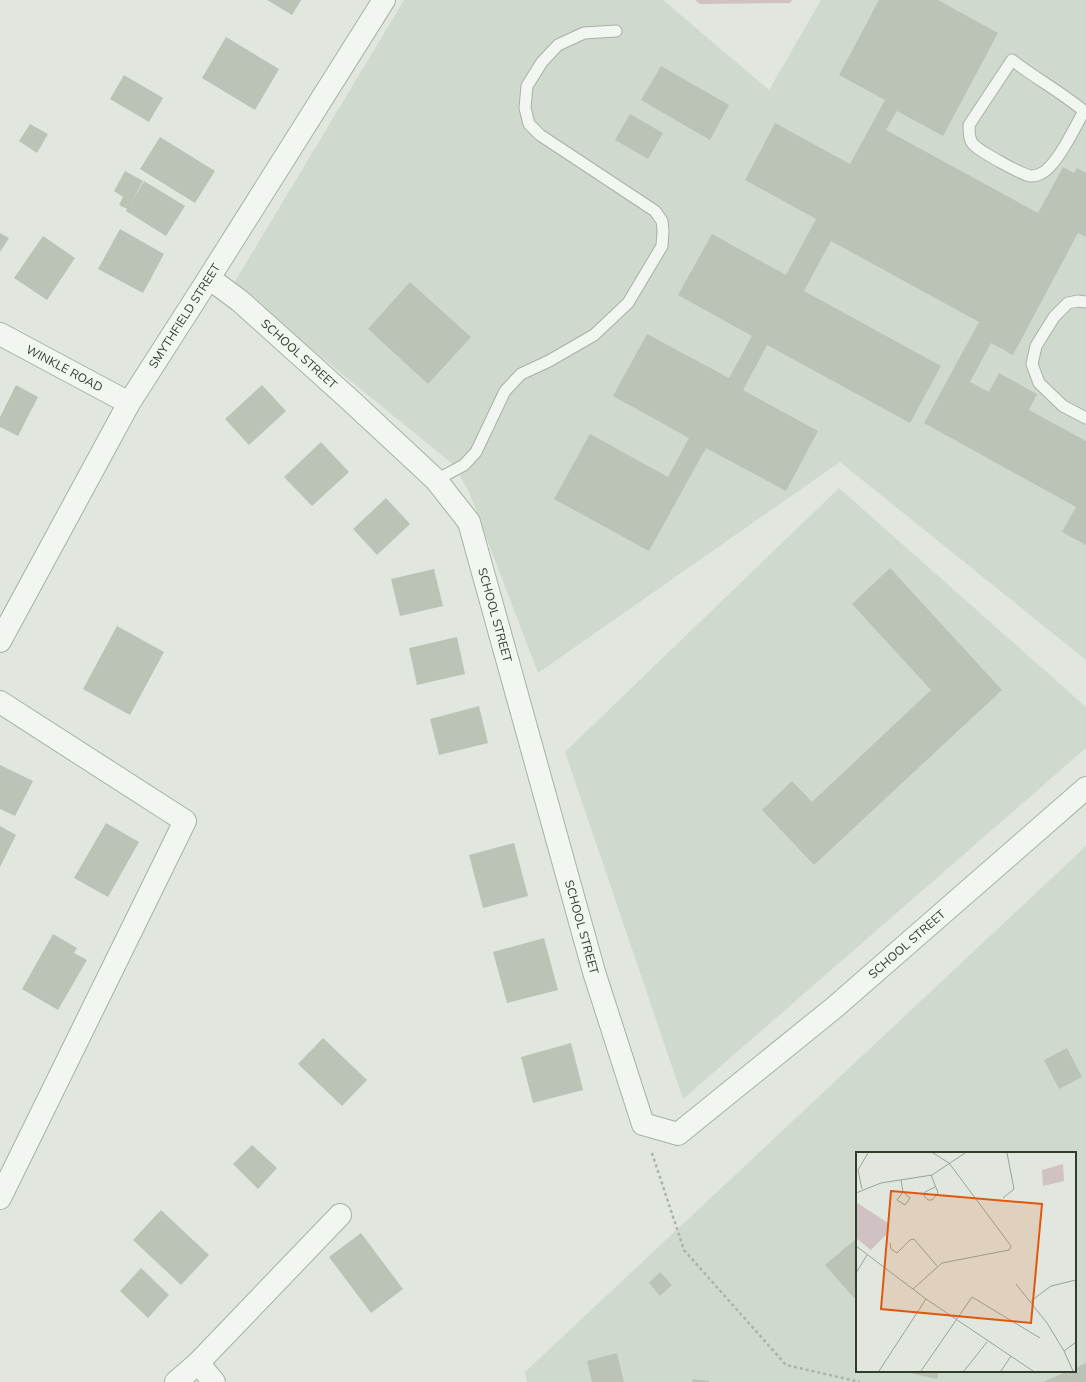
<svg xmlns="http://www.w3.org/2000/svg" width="1086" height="1382" viewBox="0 0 1086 1382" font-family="Mulish,sans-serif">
  <rect width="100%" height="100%" fill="#e1e7df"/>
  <path fill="#d0d9cd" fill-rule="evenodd" d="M404 0H663L769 90 821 0H1086V660L840 462 538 673 469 492 454 465 288 330 234 283Z
    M839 488 1086 707V748L683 1099 565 752Z
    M1086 846V1382H527L525 1372ZM857 1153H1075V1371H857Z"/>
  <path fill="#d0c1c3" d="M695 0H792L790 3 700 4Z"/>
  <path fill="#bac3b6" d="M267 0H301L292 15Z
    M879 0H938L998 33 943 136 897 111 886 130 1038 213 1063 167 1074 173 1077 168 1086 173V237L1078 233 1013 355 991 343 970 382 989 392 999 373 1037 394 1029 410 1086 441V545L1062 532 1076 507 924 423 979 322 831 241 804 291 941 366 910 423 767 345 743 390 818 431 786 491 706 448 649 551 554 499 590 434 668 477 689 438 613 396 647 334 729 378 752 336 678 295 712 234 786 275 816 219 745 180 775 123 850 164 885 100 839 75Z
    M226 37 279 69 255 110 202 78Z
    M661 66 729 105 710 140 641 100Z
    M124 75 163 98 149 122 110 99Z
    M630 114 663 133 648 159 615 140Z
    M30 124 48 134 37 153 19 141Z
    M160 137 215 171 195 203 140 169Z
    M125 171 143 181 129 206 144 181 185 206 166 236 126 211 127 209 119 205 123 197 114 191Z
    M120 229 164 254 143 293 98 269Z
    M0 233 9 238 0 252Z
    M43 236 75 258 47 300 14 278Z
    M410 282 471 337 428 384 368 329Z
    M16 385 38 397 18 436 0 427V417Z
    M262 385 286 411 249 445 225 419Z
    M321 442 349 472 312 506 284 477Z
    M386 498 410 524 377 555 353 529Z
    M890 568 1002 690 814 865 762 810 792 781 812 802 931 690 852 604Z
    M434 569 443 606 400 616 391 579Z
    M117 626 164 652 130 715 83 689Z
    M457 637 465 674 417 685 409 648Z
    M479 706 488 743 439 755 430 719Z
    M0 765 33 781 15 816 0 809Z
    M106 823 139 842 108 897 74 878Z
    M0 826 16 835 0 867Z
    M514 843 528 896 483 908 469 855Z
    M53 934 77 948 74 953 87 960 58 1010 22 989Z
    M544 938 558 990 507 1003 493 952Z
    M323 1038 367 1080 342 1106 298 1064Z
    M571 1043 583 1090 533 1103 521 1057Z
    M1067 1048 1082 1077 1059 1089 1044 1060Z
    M252 1145 277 1168 258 1189 233 1164Z
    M161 1210 209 1255 181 1285 133 1240Z
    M361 1233 403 1289 371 1313 329 1257Z
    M857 1238V1295L854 1298 825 1265Z
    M141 1268 169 1295 148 1318 120 1291Z
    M660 1272 672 1285 660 1296 649 1283Z
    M617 1353 624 1382H592L587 1361Z
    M1086 1363V1382H1043L1068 1371H1075V1368Z
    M901 1371H939L937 1379Z
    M693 1379 709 1381V1382H692Z"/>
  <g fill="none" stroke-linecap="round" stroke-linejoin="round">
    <g stroke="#a8b1a5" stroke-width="13">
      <path id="service" d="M1084 111C1075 127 1056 168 1040 174 1038 175 1034 176 1031 176 1022 175 981 152 974 145 969 141 969 131 969 125L1012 60C1035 78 1061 92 1084 111H1086
        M1086 302 1078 301 1068 303 1054 317 1036 346 1032 364 1039 383 1063 406 1086 418
        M436 480 464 465 476 452 505 391 521 374 549 361 594 335 628 303 662 246 663 231 662 221 655 211 540 135 529 124 525 108 527 86 542 62 558 45 584 33 616 31"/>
    </g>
    <g stroke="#a8b1a5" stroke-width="24">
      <g id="minor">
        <path id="s1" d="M209 278 240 301 349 399 436 480 469 522 594 972 643 1124 678 1134 835 1007 1086 788"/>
        <path id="s2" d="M0 334 129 403"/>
        <path id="s3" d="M0 641 129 403 209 278 384 0"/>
        <path d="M0 702 185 821 0 1198"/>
        <path d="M198 1363 214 1382"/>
        <path d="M176 1382 198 1363 340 1215"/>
      </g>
    </g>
    <path stroke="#acb3a9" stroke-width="2.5" stroke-dasharray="3 3" stroke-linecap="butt" d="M652 1153 684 1250 786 1365 860 1382"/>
    <use href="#service" stroke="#f2f6f1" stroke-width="11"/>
    <use href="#minor" stroke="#f2f6f1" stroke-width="22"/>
  </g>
  <g text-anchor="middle" stroke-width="4" stroke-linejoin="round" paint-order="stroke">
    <g font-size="12" fill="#2f3d29" stroke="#f0f5ee">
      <text dy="4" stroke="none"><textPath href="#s3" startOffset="374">SMYTHFIELD STREET</textPath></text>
      <text dy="4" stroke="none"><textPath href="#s1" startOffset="118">SCHOOL STREET</textPath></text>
      <text dy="4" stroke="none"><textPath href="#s2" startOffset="73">WINKLE ROAD</textPath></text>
      <text dy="4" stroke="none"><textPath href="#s1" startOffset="454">SCHOOL STREET</textPath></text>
      <text dy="4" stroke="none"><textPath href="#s1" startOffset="778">SCHOOL STREET</textPath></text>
      <text dy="4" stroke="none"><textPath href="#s1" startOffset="1318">SCHOOL STREET</textPath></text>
    </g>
  </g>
  <g transform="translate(856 1152)">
    <rect width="220" height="220" fill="#e1e7df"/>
    <path d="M207 12 208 29 187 34 186 18ZM0 50 32 71V81L15 98 0 86Z" fill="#d0c1c3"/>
    <path fill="none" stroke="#9aa396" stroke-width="1" d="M75 23 81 38 82 41 76 48H72L68 44 69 40 79 35M45 28 47 40 41 48 49 53 54 46 47 40M6 37 2 18 12 1M0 41 25 31 76 23 109 1M147 46 158 37 151 1M34 91 35 97 41 101 54 88 58 87 81 114M0 94 70 147 177 219M0 121 11 103M160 132 191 171 208 199 217 219M57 137 86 111 153 98 155 94 93 11 77 1M175 149 195 134 220 128M208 199 220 190M23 219 70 147M65 219 116 145 184 186M108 219 131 190M145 219 155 204"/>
    <path fill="#df580d" fill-opacity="0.15" stroke="#df580d" stroke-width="2" d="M35 39 186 52 175 171 25 157Z"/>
    <rect width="220" height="220" fill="none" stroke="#2f3d29" stroke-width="2"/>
  </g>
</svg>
